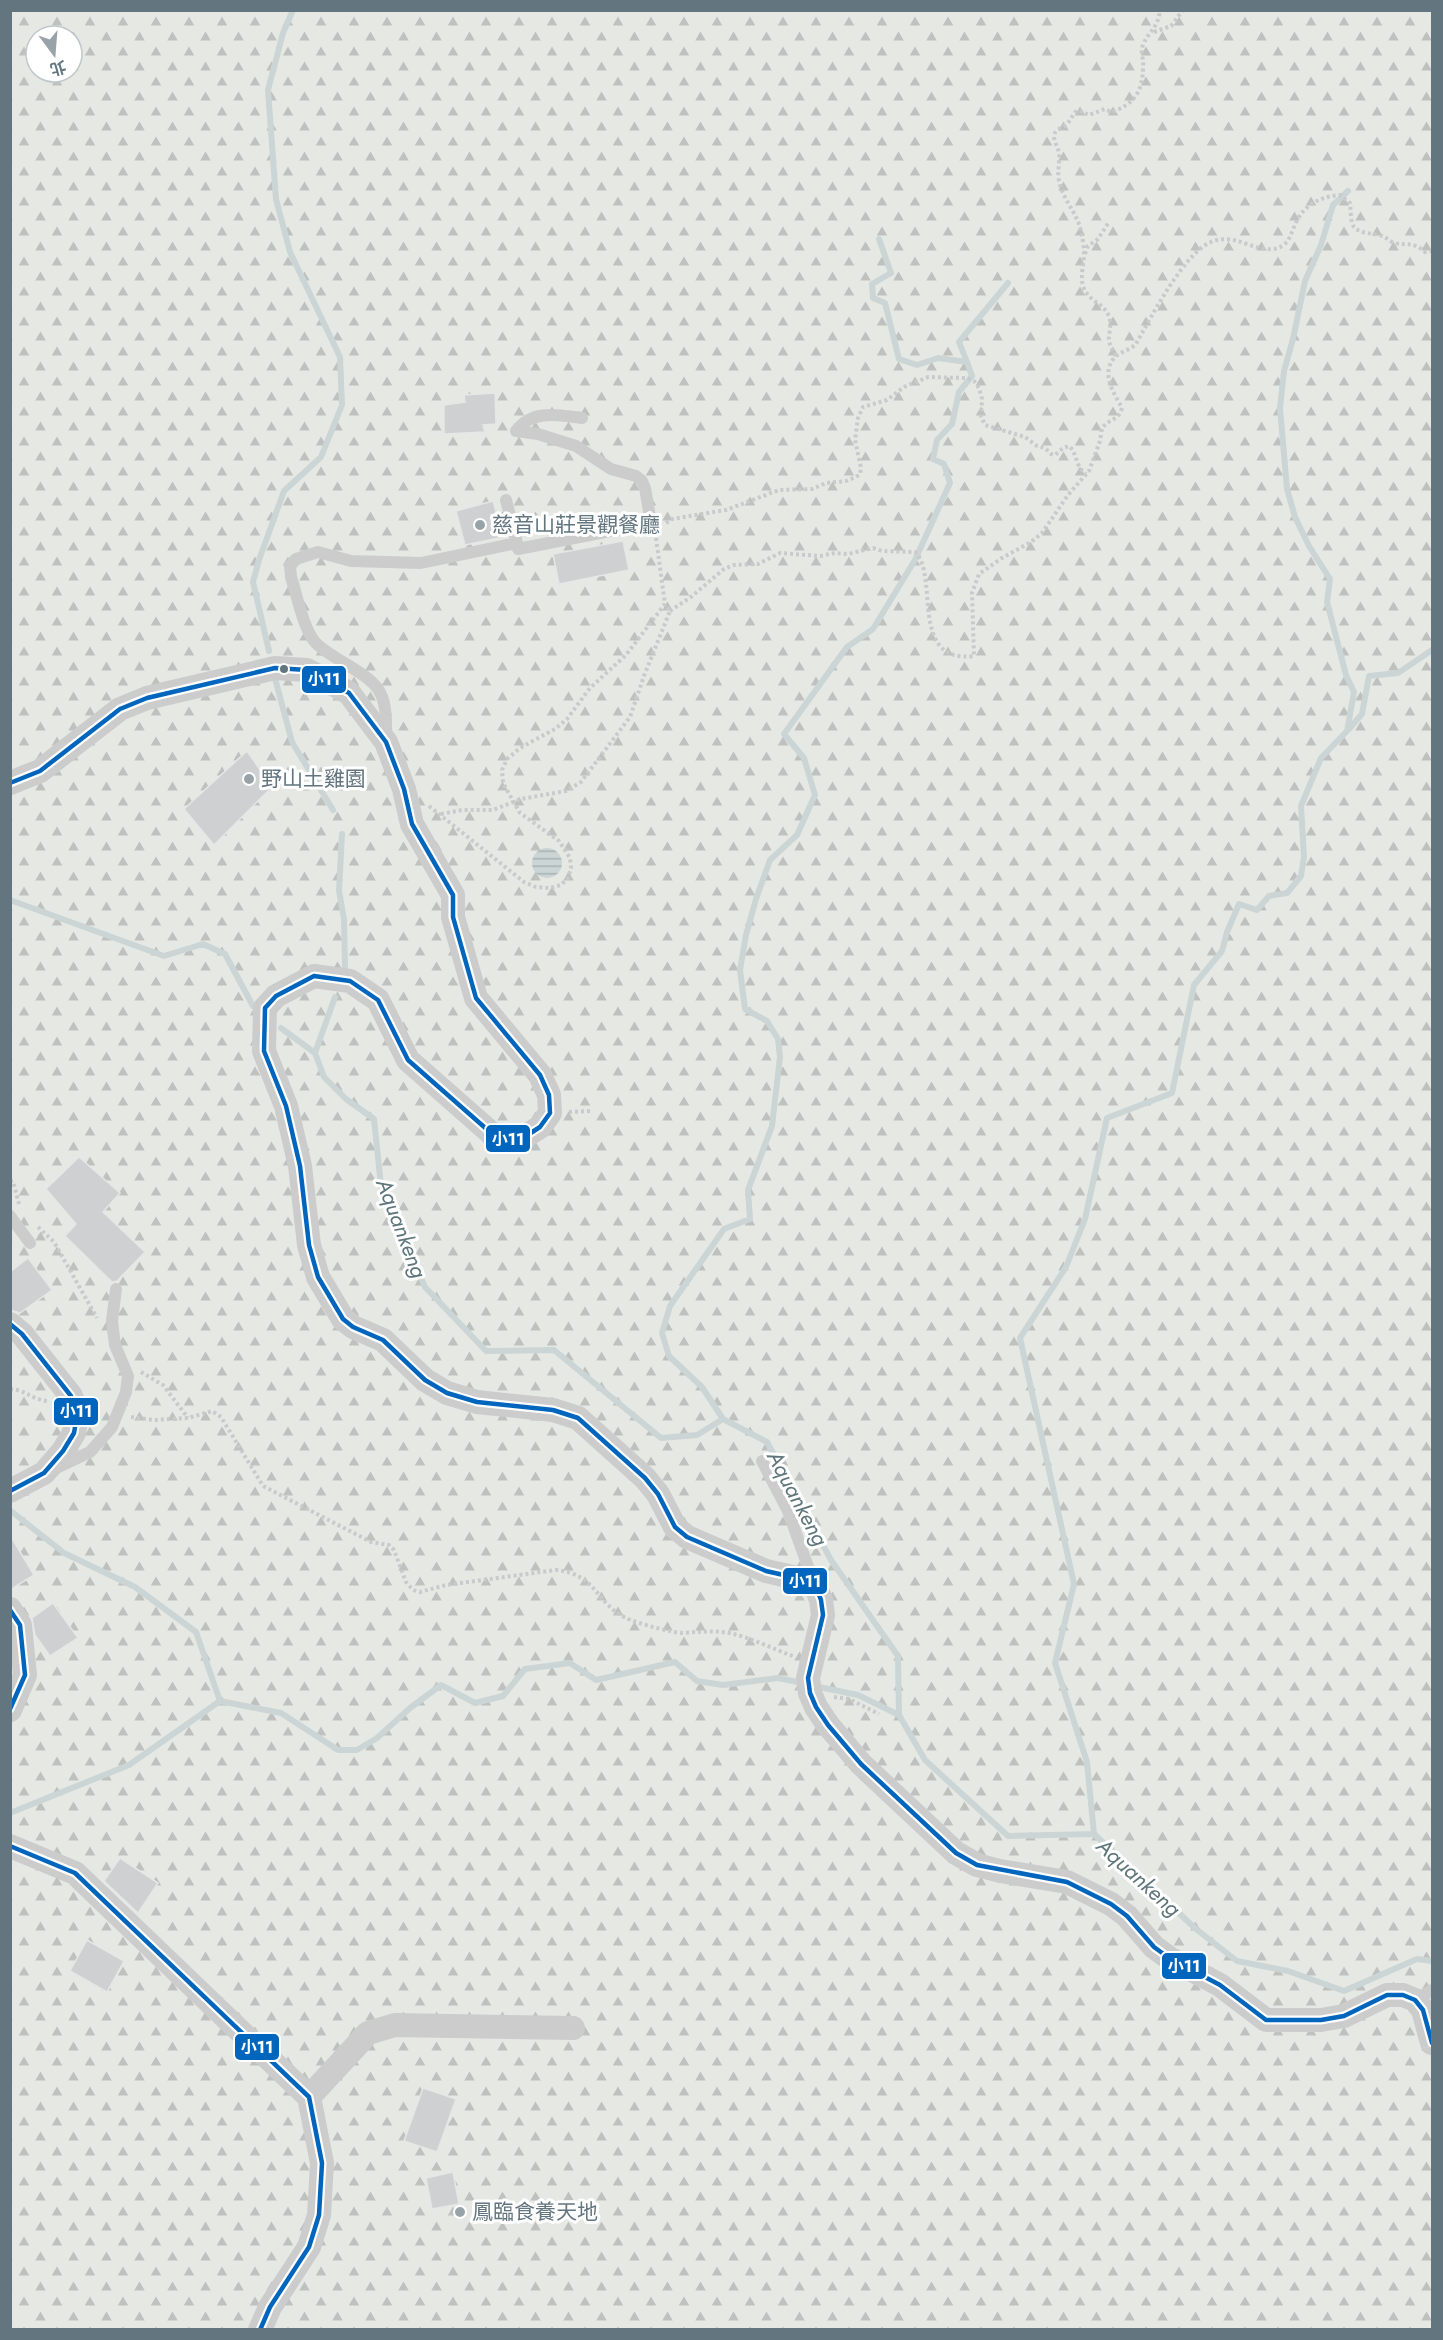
<svg xmlns="http://www.w3.org/2000/svg" width="1443" height="2340" viewBox="0 0 1443 2340" font-family="Jost,'Noto Sans TC',sans-serif">
  <defs>
    <pattern id="forest-firs" width="22" height="20" patternUnits="userSpaceOnUse" patternTransform="scale(1.5)"><rect width="22" height="20" fill="#e6e9e3"/><path d="M5 1l3.5 6h-7zM16 11l3.5 6h-7z" fill="#bec1bd"/></pattern>
    <pattern id="water-rules" width="6" height="5" patternUnits="userSpaceOnUse" patternTransform="scale(1.5)"><rect width="6" height="5" fill="#cbd5d6"/><path d="M0 2.5h6" fill="none" stroke="#a8b1b3"/></pattern>
  </defs>
  <rect width="100%" height="100%" fill="#f7f7f6"/>
  <path fill="url(#forest-firs)" fill-rule="evenodd" d="M11 11H1432V2329H11ZM36 36H72V72H36Z"/>
  <path fill="url(#water-rules)" d="M532 863a15 15 0 1 1 30 0a15 15 0 1 1-30 0Z"/>
  <g fill="none" stroke-linecap="round" stroke-linejoin="round">
    <path stroke="#cbd5d6" stroke-width="6" d="M967 362 959 342 1008 283
      M269 651 253 582 259 560 284 491 321 457 342 405 340 357 290 252 276 199 268 90 283 33 293 10
      M276 682 292 742 333 810
      M1349 729 1362 714 1369 676 1398 673 1432 650
      M342 834 339 891 344 919 345 968
      M10 900 164 956 203 944 225 954 253 1006
      M281 1028 315 1053 324 1077 346 1099 374 1119 381 1186 425 1287 486 1351 554 1350 661 1438 697 1435 723 1419 767 1442 831 1560 898 1656 899 1715 925 1760 1008 1836 1094 1834 1196 1929 1237 1961 1288 1971 1344 1991 1417 1959 1432 1961
      M315 1053 335 997
      M723 1419 702 1387 669 1356 662 1333 670 1306 724 1229 750 1219 748 1190 772 1126 780 1057 778 1039 767 1021 745 1009 740 970 746 935 756 899 770 860 797 835 815 795 804 758 784 734 847 647 873 629 915 560 950 483 944 464 933 459 937 440 952 424 959 392 972 376 967 362 938 358 917 365 899 359 885 303 873 298 872 284 891 273 879 239
      M11 1511 64 1553 135 1587 196 1632 220 1701
      M819 1687 858 1695 899 1715
      M10 1813 129 1765 220 1701 281 1713 338 1750H357L377 1738 410 1708 441 1685 475 1703 503 1696 525 1669 570 1663 596 1680 675 1662 697 1681 723 1685 778 1678 798 1682
      M1094 1834 1087 1762 1055 1663 1074 1584 1020 1338 1066 1267 1085 1219 1107 1118 1172 1093 1194 985 1222 951 1227 932 1239 904 1257 910 1269 896 1287 893 1301 876 1304 857 1301 806 1321 758 1347 731 1354 692 1346 675 1327 602 1330 579 1309 546 1295 517 1287 489 1280 408 1284 371 1293 339 1305 281 1321 245 1333 205 1348 191"/>
  </g>
  <path fill="#ced0d1" stroke="#e6e6e6" stroke-width="1.5" d="M495 393 496 424 483 425 485 432 444 434V405L465 402 464 395Z
    M493 501 503 537 465 545 456 511Z
    M623 541 629 570 559 584 553 554Z
    M247 751 272 787 214 845 184 809Z
    M79 1157 120 1193 103 1212 145 1252 117 1281 112 1282 65 1236 76 1224 46 1189Z
    M28 1258 52 1290 20 1313 10 1310V1272Z
    M10 1535 34 1575 10 1590Z
    M53 1603 78 1638 50 1656 35 1635 32 1618Z
    M120 1858 158 1883 138 1913 104 1881Z
    M87 1940 124 1961 107 1992 70 1971Z
    M423 2088 456 2099 437 2152 404 2141Z
    M453 2172 459 2204 432 2209 426 2178Z"/>
  <g fill="none" stroke-linecap="round" stroke-linejoin="round">
    <path stroke="#c8cacb" stroke-width="4" stroke-dasharray="3 3" stroke-linecap="butt" d="M1154 32 1171 26 1183 10
      M1085 254 1088 246 1098 239 1109 222
      M1116 356C1102 335 1114 333 1109 317 1105 303 1088 302 1083 286 1080 275 1084 265 1084 254 1084 248 1083 241 1082 236 1079 214 1063 201 1059 181 1057 172 1060 162 1059 153 1058 147 1054 142 1054 136 1055 128 1063 129 1067 124 1072 119 1072 114 1078 110L1089 115 1105 109 1111 112C1134 105 1143 91 1143 67 1144 60 1141 54 1142 48 1146 33 1158 30 1160 10
      M666 523 672 519 726 510 779 490 812 489 826 483 846 481 856 477 860 474 861 468 855 440 858 418 863 407 887 400 904 387 928 377 966 378 974 381 979 388 982 399 981 416 985 425 1025 437 1037 446 1045 448 1051 454 1055 455 1063 448 1069 446C1078 454 1075 467 1086 474
      M670 611 691 597 724 569 734 565 758 564 780 553 820 556 835 553 848 554 873 548 882 551 915 552C940 576 908 664 974 656L972 593 979 574 1002 558 1031 542 1042 533 1068 495 1089 471 1100 441 1102 428C1109 419 1119 420 1122 408 1114 393 1100 374 1115 357 1120 352 1130 350 1136 344 1150 319 1184 253 1211 242 1220 238 1229 239 1238 241 1251 245 1270 254 1282 246 1289 242 1291 234 1294 227 1302 206 1318 197 1340 195L1350 203C1351 209 1350 222 1354 227 1360 234 1374 233 1382 236 1386 237 1389 241 1394 243 1408 246 1413 241 1425 252L1432 251
      M429 806 524 882 536 887 550 888 561 885 568 878 571 868 570 858 559 841 520 813 503 783 502 770 507 759 520 748 555 729 567 719 590 688 626 655 665 604 656 538 657 537
      M441 814 462 810H493L521 799 566 791 581 782 630 717 644 676 670 611 665 604
      M569 1112 591 1111
      M10 1181H13L19 1204
      M38 1227 54 1242 97 1318
      M141 1372 163 1385 188 1418
      M10 1389C26 1390 31 1399 47 1401
      M131 1417 154 1420 188 1418 212 1411 221 1417 263 1486 371 1542 389 1545 394 1550 406 1582 413 1590 420 1592 446 1585 556 1570C597 1574 596 1604 626 1618 636 1623 673 1633 683 1633 699 1632 713 1630 729 1633 750 1637 773 1649 793 1656
      M834 1697 849 1699 879 1714"/>
    <path stroke="#cccccd" stroke-width="12" d="M506 500 517 543
      M386 738C387 690 381 685 341 661 332 655 322 650 315 642 303 628 297 595 291 577L290 566 296 559 318 552 351 561 421 563 517 543 518 549 651 523 645 488 642 481 636 476 611 469 576 446 538 434 516 431C533 409 557 415 582 418
      M10 1216 30 1243
      M762 1461 788 1511 815 1586
      M54 1469 90 1452 112 1427 126 1392 128 1376 115 1345 112 1321 116 1289
      M1415 2000 1432 1990"/>
    <path stroke="#cccccd" stroke-width="24" d="M10 783 40 771 120 709 147 698 275 668 307 670 349 693 386 742 404 789 412 824 453 895V917L476 998 540 1075 549 1095 550 1113 540 1127 526 1136 507 1139 491 1133 408 1060 378 1000 350 981 314 976 276 996 265 1008 264 1051 286 1106 300 1166 309 1245 318 1277 343 1319 353 1327 383 1340 425 1380 447 1393 477 1402 553 1410 578 1418 645 1478 658 1494 675 1527 687 1537 766 1571 801 1579 816 1587 821 1600 823 1615 808 1678 810 1693 816 1707 828 1725 861 1764 956 1853 977 1865 1000 1871 1067 1882 1111 1904 1127 1916 1154 1947 1169 1958 1220 1985 1266 2020H1321L1344 2016 1387 1995H1403L1415 2000 1423 2010 1432 2043
      M10 1324 22 1334 71 1396 77 1415 74 1433 63 1451 44 1473 10 1491
      M10 1609 20 1625 25 1675 10 1710
      M10 1846 75 1873 309 2097 322 2163 319 2215 309 2247 270 2307 260 2330
      M309 2097 368 2033 395 2025 573 2028"/>
    <g stroke="#fff" stroke-width="9">
      <path id="bus-1" d="M10 783 40 771 120 709 147 698 275 668 307 670 349 693 386 742 404 789 412 824 453 895V917L476 998 540 1075 549 1095 550 1113 540 1127 526 1136 507 1139 491 1133 408 1060 378 1000 350 981 314 976 276 996 265 1008 264 1051 286 1106 300 1166 309 1245 318 1277 343 1319 353 1327 383 1340 425 1380 447 1393 477 1402 553 1410 578 1418 645 1478 658 1494 675 1527 687 1537 766 1571 801 1579 816 1587 821 1600 823 1615 808 1678 810 1693 816 1707 828 1725 861 1764 956 1853 977 1865 1067 1882 1111 1904 1127 1916 1154 1947 1169 1958 1220 1985 1266 2020H1321L1344 2016 1387 1995H1403L1415 2000 1423 2010 1432 2043
        M10 1324 22 1334 71 1396 77 1415 74 1433 63 1451 44 1473 10 1491
        M10 1610 20 1625 25 1675 10 1709
        M10 1846 75 1873 309 2097 322 2163 319 2215 309 2247 270 2307 260 2330"/>
    </g>
    <use href="#bus-1" stroke="#0065bd" stroke-width="4.5"/>
  </g>
  <g fill="#97a3a9" stroke="#fff" stroke-width="2">
    <circle cx="480" cy="525" r="6"/>
    <circle cx="249" cy="779" r="6"/>
    <circle cx="460" cy="2212" r="6"/>
  </g>
  <circle fill="#637680" stroke="#fff" stroke-width="2" cx="284" cy="669" r="5"/>
  <g text-anchor="middle" stroke-width="6" stroke-linejoin="round" paint-order="stroke">
    <g font-size="21" fill="#637680" stroke="#fff" text-anchor="start">
      <text x="492" y="532">慈音山莊景觀餐廳</text>
      <text x="261" y="786">野山土雞園</text>
      <text x="472" y="2219">鳳臨食養天地</text>
    </g>
    <g font-size="22" font-style="italic" fill="#5e767b" stroke="#fff">
      <text transform="translate(402 1228) rotate(69)" y="8">Aquankeng</text>
      <text transform="translate(798 1498) rotate(62)" y="8">Aquankeng</text>
      <text transform="translate(1139 1877) rotate(42)" y="8">Aquankeng</text>
    </g>
  </g>
  <g stroke="#fff" stroke-width="2">
    <rect x="301" y="665" width="46" height="29" rx="6" fill="#0065bd"/>
    <rect x="485" y="1124" width="46" height="29" rx="6" fill="#0065bd"/>
    <rect x="53" y="1397" width="46" height="29" rx="6" fill="#0065bd"/>
    <rect x="782" y="1567" width="46" height="28" rx="6" fill="#0065bd"/>
    <rect x="1161" y="1952" width="46" height="28" rx="6" fill="#0065bd"/>
    <rect x="234" y="2033" width="46" height="28" rx="6" fill="#0065bd"/>
  </g>
  <g font-size="16" text-anchor="middle" font-weight="bold" fill="#fff">
    <text x="324" y="685">小11</text>
    <text x="508" y="1145">小11</text>
    <text x="76" y="1417">小11</text>
    <text x="805" y="1587">小11</text>
    <text x="1184" y="1972">小11</text>
    <text x="257" y="2053">小11</text>
  </g>
  <rect width="1443" height="2340" fill="none" stroke="#637680" stroke-width="24"/>
  <g transform="translate(54 54) rotate(164)"><circle r="28" fill="#ffffff" stroke="#c1c8cc" stroke-width="1.5"/>
  <path d="M0-4.5L10 22L0 15L-10 22Z" fill="#97a3a9"/>
  <text y="-9" font-size="16" font-weight="bold" text-anchor="middle" fill="#637680">北</text>
  </g>
</svg>
